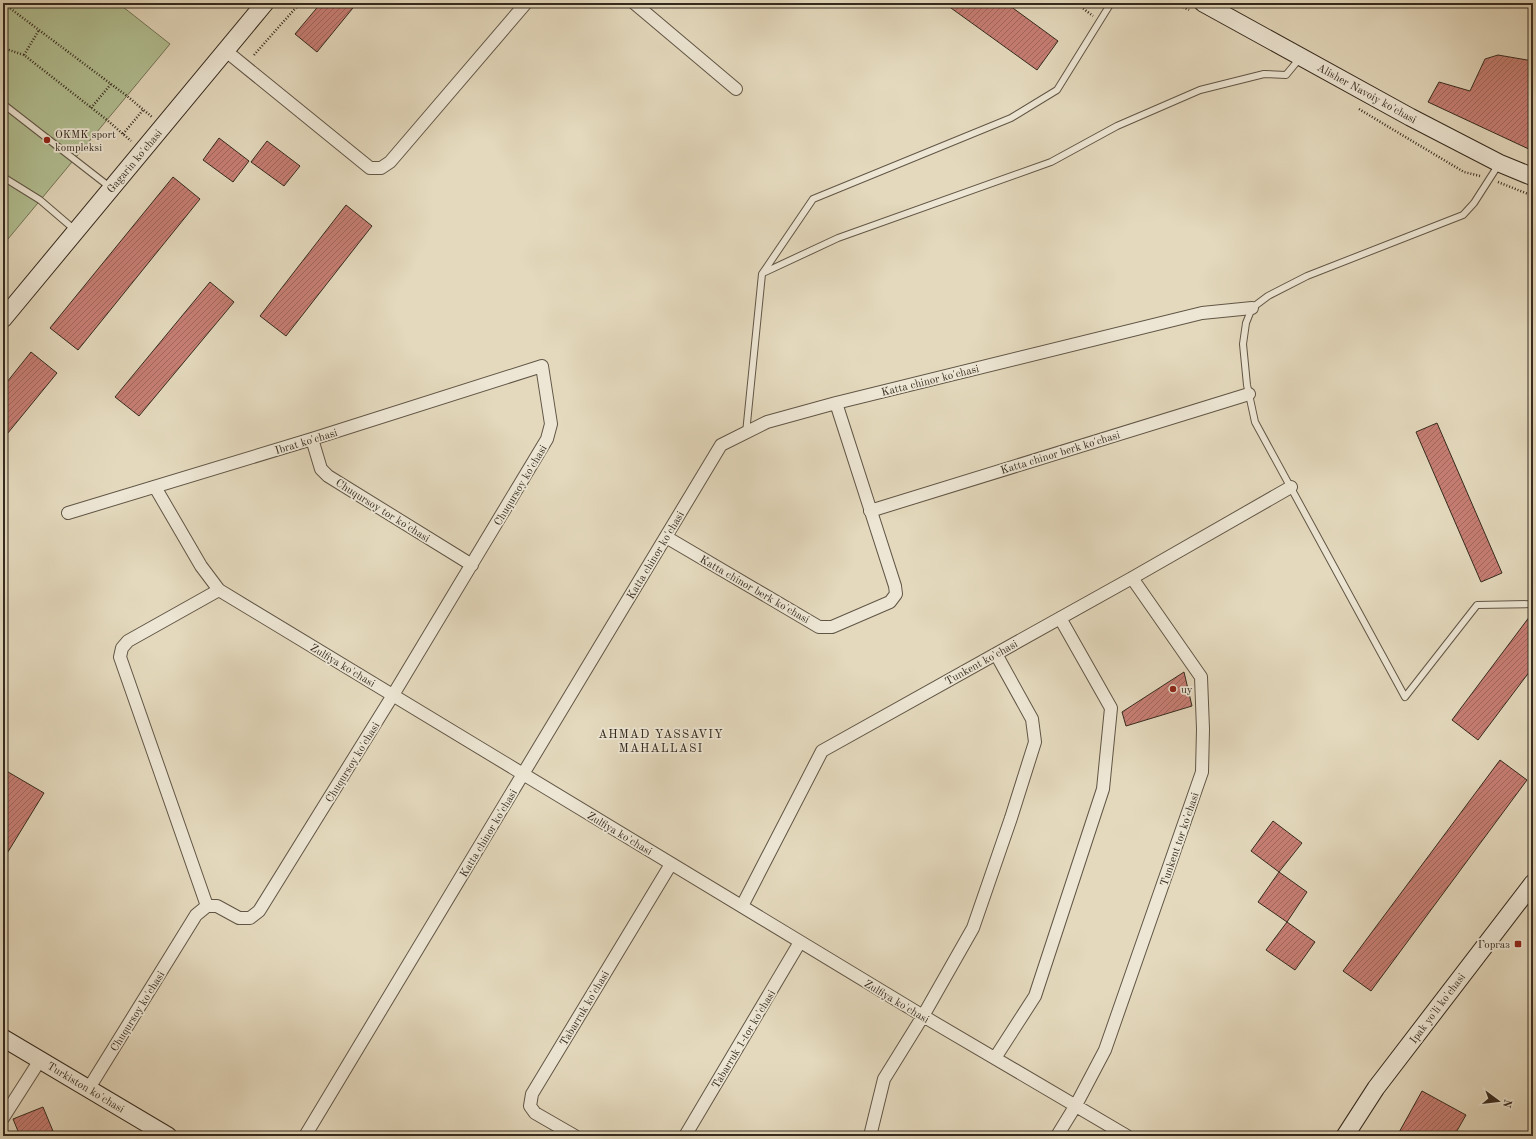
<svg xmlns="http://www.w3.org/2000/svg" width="1536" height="1139" viewBox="0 0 1536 1139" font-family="'Old Standard TT',serif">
  <defs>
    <pattern id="building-hatch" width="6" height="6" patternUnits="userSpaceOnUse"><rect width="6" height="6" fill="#c77e74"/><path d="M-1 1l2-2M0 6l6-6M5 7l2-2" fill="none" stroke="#a2675f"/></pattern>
  </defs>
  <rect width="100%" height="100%" fill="#e4d9bd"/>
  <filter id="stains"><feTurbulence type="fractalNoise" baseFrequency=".005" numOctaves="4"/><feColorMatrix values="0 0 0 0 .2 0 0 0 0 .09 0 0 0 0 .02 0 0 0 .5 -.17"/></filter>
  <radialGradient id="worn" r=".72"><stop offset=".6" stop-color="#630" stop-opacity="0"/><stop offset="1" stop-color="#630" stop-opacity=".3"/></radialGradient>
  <path fill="#b2c093" stroke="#747558" d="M3 3H118L170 44 3 245Z"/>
  <path fill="url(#building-hatch)" stroke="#352a1e" d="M321 3H357L317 52 295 34Z
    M944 3H1006L1058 41 1037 70Z
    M1498 55 1533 61V151L1428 102 1439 82 1470 91 1485 59Z
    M219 138 249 161 233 182 203 160Z
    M267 141 300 166 284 186 251 162Z
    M173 177 200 199 78 350 50 328Z
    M346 205 372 226 286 336 260 316Z
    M210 282 234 302 139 416 115 397Z
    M31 352 57 373 3 439V387Z
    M1437 423 1502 573 1481 582 1416 432Z
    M1533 612V667L1478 740 1452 720Z
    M1184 672 1192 706 1126 726 1122 712Z
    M1500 760 1527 780 1371 991 1343 971Z
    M3 769 44 793 3 860Z
    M1273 821 1302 843 1279 872 1251 851Z
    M1279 872 1307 892 1287 922 1258 902Z
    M1287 922 1315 942 1295 970 1266 950Z
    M1422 1091 1466 1115 1454 1136H1397Z
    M43 1107 55 1136H20L13 1119Z"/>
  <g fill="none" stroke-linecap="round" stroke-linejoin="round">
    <g stroke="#615646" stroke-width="8">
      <path id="lane" d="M3 104 111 188
        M1499 164 1474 203 1463 215 1307 276 1268 296 1252 308 1246 323 1243 344 1247 385 1255 422 1405 697 1477 605 1533 604
        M3 177 40 200 75 230
        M763 273 838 238 1051 162 1117 126 1200 90 1264 74 1286 75 1300 58
        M746 433 762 274 813 199 1011 118 1057 90 1111 3"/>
    </g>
    <g stroke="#615646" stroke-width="14">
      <path id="street" d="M634 3 736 89
        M226 51 370 168H381L390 162 526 3
        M312 439 321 469 328 476 472 565
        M155 487 201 566 219 590 923 1016 1127 1136
        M870 511 1249 394
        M68 513 312 439 542 366 551 424 547 439 393 695 259 911 250 918H239L217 906H207L196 915 89 1088
        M666 537 819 627H832L890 602 896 594 895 586 836 403
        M207 906 120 657 122 648 128 641 219 590
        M742 906 822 751 1132 578 1291 487
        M995 1058 1035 996 1103 789 1111 708 1060 618
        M3 1118 40 1060
        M305 1136 721 445 767 422 836 403 1202 313 1252 308
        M575 1136 535 1113 530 1106 532 1094 671 864
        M685 1136 800 942
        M870 1136 884 1079 923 1016 973 928 1011 818 1035 742 1032 719 996 654
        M1057 1136 1076 1105 1105 1050 1202 772 1203 729 1201 677 1132 578"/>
    </g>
    <g stroke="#352a1e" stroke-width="19">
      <path id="secondary" d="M1203 3 1410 117 1499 163 1533 177
        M3 319 265 3
        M3 1038 168 1136
        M1345 1136 1376 1088 1533 883"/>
    </g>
    <path stroke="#352a1e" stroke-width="2.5" stroke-dasharray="1 2" stroke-linecap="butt" d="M3 3 127 96 152 117
      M1076 3 1093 16
      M1175 3 1189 10
      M3 48 24 55 107 120 131 141
      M24 55 39 30
      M254 55 300 3
      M91 108 111 84
      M1359 109 1392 129 1464 172 1480 176
      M123 134 143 110
      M1498 182 1533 196"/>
    <use href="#lane" stroke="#ede6d4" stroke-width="6"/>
    <use href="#street" stroke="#ede6d4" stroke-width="12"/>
    <use href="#secondary" stroke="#ede6d4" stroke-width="17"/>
  </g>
  <g fill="#8f2418" stroke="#ede6d4" stroke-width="1.5">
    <circle cx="47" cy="140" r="4"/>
    <circle cx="1173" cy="689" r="4"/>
    <rect x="1514" y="940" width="8" height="8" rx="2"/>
  </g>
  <g text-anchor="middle" stroke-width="3.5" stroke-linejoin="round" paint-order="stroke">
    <g font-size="11" fill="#352a1e" stroke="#ede6d4">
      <text transform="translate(1367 93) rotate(29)" y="4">Alisher Navoiy ko'chasi</text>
      <text transform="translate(134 161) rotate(-50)" y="4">Gagarin ko'chasi</text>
      <text transform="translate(930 380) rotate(-14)" y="4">Katta chinor ko'chasi</text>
      <text transform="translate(306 441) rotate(-17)" y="4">Ibrat ko'chasi</text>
      <text transform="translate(1060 452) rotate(-17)" y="4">Katta chinor berk ko'chasi</text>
      <text transform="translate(520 485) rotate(-59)" y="4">Chuqursoy ko'chasi</text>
      <text transform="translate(383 510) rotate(32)" y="4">Chuqursoy tor ko'chasi</text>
      <text transform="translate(655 555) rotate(-59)" y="4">Katta chinor ko'chasi</text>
      <text transform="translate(755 589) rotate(30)" y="4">Katta chinor berk ko'chasi</text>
      <text transform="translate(981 662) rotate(-29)" y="4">Tunkent ko'chasi</text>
      <text transform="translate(343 665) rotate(31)" y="4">Zulfiya ko'chasi</text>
      <text transform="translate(352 762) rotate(-58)" y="4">Chuqursoy ko'chasi</text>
      <text transform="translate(488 833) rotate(-59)" y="4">Katta chinor ko'chasi</text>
      <text transform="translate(620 833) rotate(31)" y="4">Zulfiya ko'chasi</text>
      <text transform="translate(1179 839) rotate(-71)" y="4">Tunkent tor ko'chasi</text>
      <text transform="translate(897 1001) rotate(31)" y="4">Zulfiya ko'chasi</text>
      <text transform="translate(584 1008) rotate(-59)" y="4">Tabarruk ko'chasi</text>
      <text transform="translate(1437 1008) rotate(-53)" y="4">Ipak yo'li ko'chasi</text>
      <text transform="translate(137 1011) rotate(-58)" y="4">Chuqursoy ko'chasi</text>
      <text transform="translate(743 1039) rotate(-59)" y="4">Tabarruk 1-tor ko'chasi</text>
      <text transform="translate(86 1087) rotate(31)" y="4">Turkiston ko'chasi</text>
    </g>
    <g font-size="11" fill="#352a1e" stroke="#ede6d4" text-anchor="start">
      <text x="55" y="138">OKMK sport<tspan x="55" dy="13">kompleksi</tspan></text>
      <text x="1181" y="693">uy</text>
      <text x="1510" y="948" text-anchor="end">Горгаз</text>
    </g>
    <g font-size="12" letter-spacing="1" fill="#352a1e" stroke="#ede6d4">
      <text x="661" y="738">AHMAD YASSAVIY<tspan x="661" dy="14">MAHALLASI</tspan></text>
    </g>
  </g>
  <rect width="1536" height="1139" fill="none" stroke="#e4d9bd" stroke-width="16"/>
  <rect x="4" y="4" width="1528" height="1131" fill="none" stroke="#352a1e" stroke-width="2"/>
  <rect x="8" y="8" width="1520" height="1123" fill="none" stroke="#352a1e"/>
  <g transform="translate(1498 1101) rotate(105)" stroke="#ede6d4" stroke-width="3" paint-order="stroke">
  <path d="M0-3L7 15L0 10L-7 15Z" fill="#352a1e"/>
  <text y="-6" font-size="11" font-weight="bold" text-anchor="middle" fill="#352a1e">N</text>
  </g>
  <rect width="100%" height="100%" filter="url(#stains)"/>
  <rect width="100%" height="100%" fill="url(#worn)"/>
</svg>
